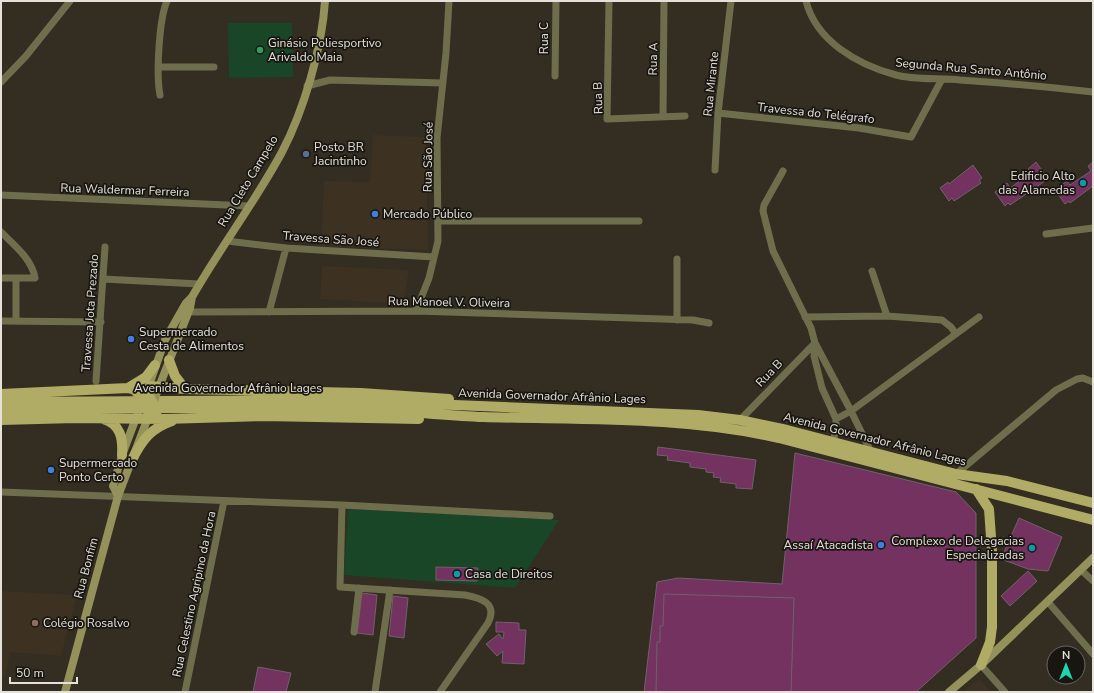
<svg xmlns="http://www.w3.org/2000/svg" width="1094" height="693" viewBox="0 0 1094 693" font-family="'Nunito Sans',sans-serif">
  <rect width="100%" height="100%" fill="#342d22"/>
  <path fill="#3d3221" d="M373 135 426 137 428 250 321 246 324 181 370 182Z
    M322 266 409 270 403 304 320 299Z
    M1 591 77 595 61 656 10 652 5 677H1Z
    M979 679 991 692H963Z"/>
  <path fill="#1a4628" d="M228 23H292L293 77 229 78Z
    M348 509 559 520 515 588 344 575Z"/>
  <path fill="#733260" stroke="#6f626a" d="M1036 162 1046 176 1043 178 1045 181 1010 205 1008 203 1005 206 995 192 1007 183 1010 188 1031 173 1028 169Z
    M1093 162V186L1070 203 1069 201 1065 204 1055 190 1067 181 1070 185 1091 171 1088 166Z
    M973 165 982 178 979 180 981 183 954 201 952 198 949 201 940 188 948 182 949 184Z
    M658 447 756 460 752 489 736 488V484L720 482 721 478 713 477 714 473 706 472V469L690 467V463L667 460 668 456 657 455Z
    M795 453 956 492 976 513V638L916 692H644L657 582 678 578 782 584Z
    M1019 518 1062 537 1048 571 1028 569 1001 559Z
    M436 567 478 568 477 581 436 580Z
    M1028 571 1037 581 1010 606 1001 596Z
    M362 593 377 595 373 635 357 633Z
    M664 594 794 598 791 692H656L657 642H660V626H663Z
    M393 596 408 598 404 638 389 636Z
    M496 622 519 623V630H526L524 664 502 663 503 651 497 656 486 644 499 634 503 639 504 632H496Z
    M258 667 291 673 286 692H253Z"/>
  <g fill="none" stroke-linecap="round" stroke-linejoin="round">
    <path stroke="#6f6e4c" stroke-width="7" d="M609 1 607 119 685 116
      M806 1C816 41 858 65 896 75 914 80 940 78 960 80 1004 83 1049 87 1093 92
      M158 67H214
      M555 76 556 1
      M1 82 26 56 70 1
      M307 86 330 80 443 83
      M160 95C156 75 159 19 167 1
      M718 113 859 128 911 137 942 79
      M663 116 664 1
      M715 170 718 113 731 1
      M783 171 764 205 763 211 773 251 811 328 815 343 814 356 822 388 836 419V429L833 442
      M1 195 249 206
      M438 221H639
      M1 232C14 245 32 259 35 278H1
      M1046 234 1093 228
      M227 241 286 248 434 257
      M872 271 887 316
      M16 278V321
      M103 279 199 284
      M416 311 429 278 438 241 437 138 446 53 449 1
      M188 312 416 311 693 320 709 323
      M269 312 286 248
      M805 317 887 316 942 320 951 327 956 334
      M677 320V259
      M1 321 101 322
      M815 343 851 411 871 452
      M96 381 105 247
      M836 419 851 411 979 317
      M740 420 815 343
      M956 474 1056 390 1077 379 1083 378 1093 382
      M1 492 342 505 550 516
      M342 505 340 587 465 595C481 598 498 603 488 623L440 692
      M1081 570 1093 581
      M1048 602 1093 654
      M354 632 359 588
      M981 665 1005 692
      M185 692 224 501
      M375 692 390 590"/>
    <path stroke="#94915a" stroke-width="8" d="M148 388 165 340 186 303 192 297C220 248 255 202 282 152 304 110 322 48 325 1
      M157 392 190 308 192 297
      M118 496 113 486 122 455 139 410
      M65 692 118 496 149 415
      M949 692 981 665 1093 558"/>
    <path stroke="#b0ac65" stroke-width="10" d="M169 360 175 376 185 389
      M150 386 185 389 361 393 449 399
      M128 388 146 377 155 365
      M1 394 128 388 133 389 140 395
      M1 402 330 400 698 415 740 420 787 430 956 474 1007 481 1093 503
      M1 411C60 408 119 408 177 408 239 408 300 407 362 410 402 411 442 415 483 417 582 420 682 416 779 438L1093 520
      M103 419C121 424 123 439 122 455
      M1 420 75 418 165 419 264 416 419 419
      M132 460C142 440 151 428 172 421
      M976 489 989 509 992 551V627L990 642 981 665"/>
    <path stroke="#94915a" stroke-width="8" d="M152 407 157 392"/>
    <path stroke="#b0ac65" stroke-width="10" d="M147 392 157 411
      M140 395 141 405 149 412"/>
  </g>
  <circle fill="#2e9e5b" stroke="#191611" stroke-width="1.5" cx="260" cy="50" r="4"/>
  <circle fill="#5c6f8a" stroke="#191611" stroke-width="1.5" cx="306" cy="154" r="4"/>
  <g fill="#0f9aa8" stroke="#191611" stroke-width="1.5">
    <circle cx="1083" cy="183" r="4"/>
    <circle cx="1032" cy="548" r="4"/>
    <circle cx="457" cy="574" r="4"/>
  </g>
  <g fill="#3f7fe0" stroke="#191611" stroke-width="1.5">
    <circle cx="375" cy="214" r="4"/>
    <circle cx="131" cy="339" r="4"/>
    <circle cx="51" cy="470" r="4"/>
    <circle cx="881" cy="545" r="4"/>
  </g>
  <circle fill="#8d6e63" stroke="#191611" stroke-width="1.5" cx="35" cy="623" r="4"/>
  <g text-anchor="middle" stroke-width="3.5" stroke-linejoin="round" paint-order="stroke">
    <g font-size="12" fill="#e5e0d9" stroke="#191611">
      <text transform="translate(544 38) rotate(-90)" y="4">Rua C</text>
      <text transform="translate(653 59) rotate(-89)" y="4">Rua A</text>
      <text transform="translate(971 69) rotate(5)" y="4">Segunda Rua Santo Antônio</text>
      <text transform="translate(711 84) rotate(-84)" y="4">Rua Mirante</text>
      <text transform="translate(598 98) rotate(-92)" y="4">Rua B</text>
      <text transform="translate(816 113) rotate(6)" y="4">Travessa do Telégrafo</text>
      <text transform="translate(428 157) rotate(-89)" y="4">Rua São José</text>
      <text transform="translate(248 181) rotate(-59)" y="4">Rua Cleto Campelo</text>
      <text transform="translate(125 190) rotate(2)" y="4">Rua Waldermar Ferreira</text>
      <text transform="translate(331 239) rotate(4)" y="4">Travessa São José</text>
      <text transform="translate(449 302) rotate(1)" y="4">Rua Manoel V. Oliveira</text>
      <text transform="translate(90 313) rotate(-86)" y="4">Travessa Jota Prezado</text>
      <text transform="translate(769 373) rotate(-46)" y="4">Rua B</text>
      <text x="228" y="392">Avenida Governador Afrânio Lages</text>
      <text transform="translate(552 396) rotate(2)" y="4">Avenida Governador Afrânio Lages</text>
      <text transform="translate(875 439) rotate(14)" y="4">Avenida Governador Afrânio Lages</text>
      <text transform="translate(86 568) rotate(-75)" y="4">Rua Bonfim</text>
      <text transform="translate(194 594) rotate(-78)" y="4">Rua Celestino Agripino da Hora</text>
    </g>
    <g font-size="12" fill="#e5e0d9" stroke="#191611" text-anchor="start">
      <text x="268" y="47">Ginásio Poliesportivo<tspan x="268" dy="14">Arivaldo Maia</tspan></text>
      <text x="314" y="151">Posto BR<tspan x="314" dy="14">Jacintinho</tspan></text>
      <text x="1075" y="180" text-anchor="end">Edificio Alto<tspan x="1075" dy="14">das Alamedas</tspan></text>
      <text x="383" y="218">Mercado Público</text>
      <text x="139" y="336">Supermercado<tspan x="139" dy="14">Cesta de Alimentos</tspan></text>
      <text x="59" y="467">Supermercado<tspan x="59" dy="14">Ponto Certo</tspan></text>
      <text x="1024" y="545" text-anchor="end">Complexo de Delegacias<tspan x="1024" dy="14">Especializadas</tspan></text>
      <text x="873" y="549" text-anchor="end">Assaí Atacadista</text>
      <text x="465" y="578">Casa de Direitos</text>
      <text x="43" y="627">Colégio Rosalvo</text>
    </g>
  </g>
  <rect width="1094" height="693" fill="none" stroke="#e5e0d9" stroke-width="4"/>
  <g transform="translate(1066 665)"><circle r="19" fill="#191611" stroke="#6b6761"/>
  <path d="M0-3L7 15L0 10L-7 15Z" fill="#1ed5b1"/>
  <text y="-6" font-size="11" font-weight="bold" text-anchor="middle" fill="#e5e0d9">N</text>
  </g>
  <path d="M10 677v6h67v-6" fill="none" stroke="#e5e0d9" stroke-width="2"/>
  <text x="16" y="677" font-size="12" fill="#e5e0d9" stroke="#191611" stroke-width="3" paint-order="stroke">50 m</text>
</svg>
